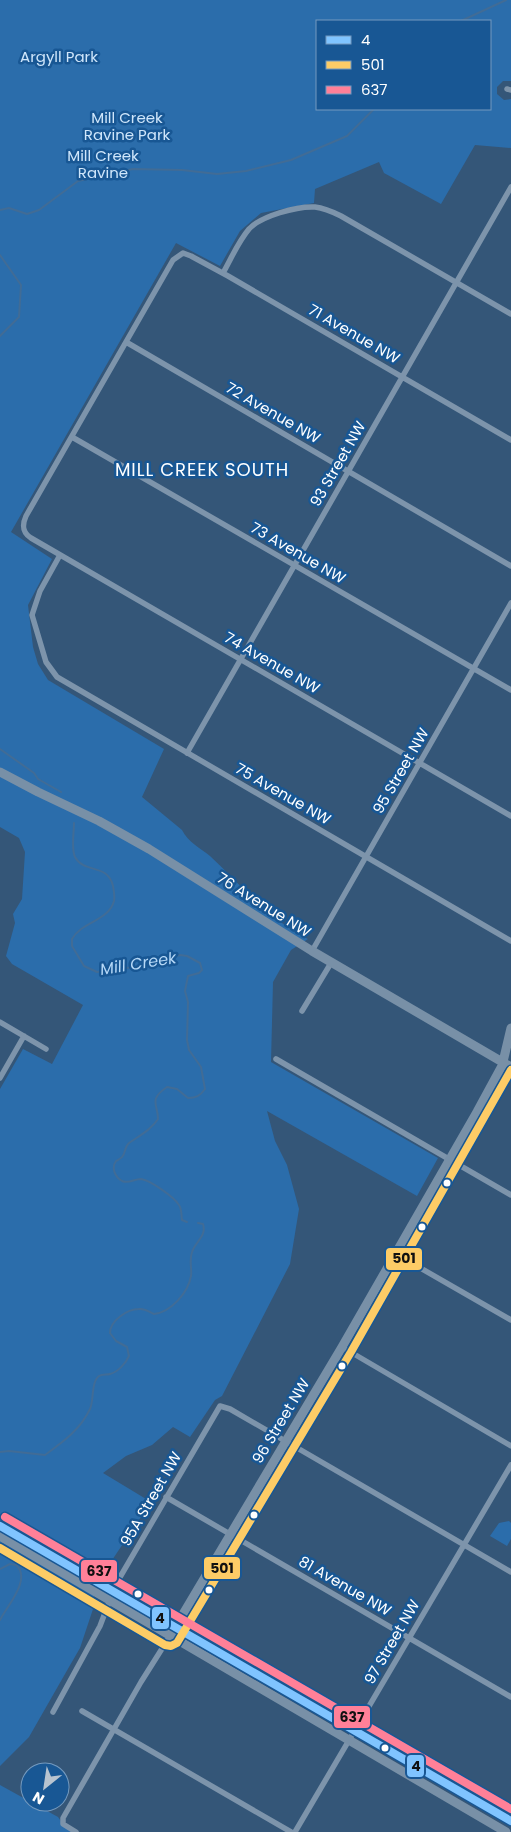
<svg xmlns="http://www.w3.org/2000/svg" width="511" height="1832" viewBox="0 0 511 1832" font-family="Poppins,sans-serif">
  <rect width="100%" height="100%" fill="#345678"/>
  <path fill="#2b6dab" fill-rule="evenodd" d="M0 0H511V81H503L497 87V94L504 100 511 99V148L475 145 441 204 384 173 379 162 315 189 314 203 261 213 240 231 220 266 176 243 11 532 52 559 28 605 33 647 38 664 48 680 164 749 142 797 182 830C188 842 200 848 210 856 241 885 269 920 308 939L291 950 273 982 271 1062 438 1158 417 1196 267 1111 275 1141 287 1165 299 1209 290 1264 222 1396 215 1400 190 1437 173 1427 152 1445 126 1456 103 1473 151 1502 94 1587V1606L80 1648 69 1667 29 1737 0 1766V1089L23 1049 52 1064 83 1005 12 964 6 956 15 923 13 914 22 899 25 852 19 838 0 827ZM317 21H490V109H317Z
    M509 1521 511 1523V1539L507 1546 490 1536 499 1523Z
    M0 1785 58 1817 63 1824 77 1832H0Z"/>
  <g fill="none" stroke-linecap="round" stroke-linejoin="round">
    <path stroke="#416c96" stroke-width="2" d="M461 21 506 0
      M0 210 9 208 27 214 39 210 78 181 133 169 182 170 217 174 246 171 291 160 347 136 374 109H377
      M0 255 21 285 19 317 0 336
      M0 749 34 773 38 779 61 792
      M74 823C74 833 71 848 75 857 84 874 108 863 113 886 114 891 115 896 114 901 109 921 81 922 72 939V946L84 966 97 972 141 966 180 955 187 956 200 963 202 970 199 973 188 976 185 991 188 1002 187 1040 189 1050 201 1067 205 1089C200 1096 196 1098 188 1098L177 1089 167 1087C148 1100 158 1104 158 1119 151 1130 139 1136 129 1143 124 1147 126 1153 122 1157 122 1157 117 1161 116 1161 111 1168 115 1177 122 1181 129 1184 134 1179 141 1179 150 1180 174 1197 179 1205 182 1209 181 1214 182 1220L187 1222
      M0 1452 9 1451 45 1455C63 1442 80 1430 90 1409 94 1400 91 1382 99 1376 102 1374 107 1375 110 1374 118 1372 126 1363 129 1356L127 1347 116 1341 110 1333C110 1321 127 1309 139 1309 145 1308 149 1312 154 1314 171 1312 188 1293 191 1276 192 1268 189 1260 192 1252 195 1242 207 1236 203 1224L198 1223
      M0 1569 10 1564 16 1565C32 1579 7 1606 0 1620"/>
    <path stroke="#7d94ab" stroke-width="5.5" d="M507 89 511 90
      M223 273C231 259 238 242 249 229 261 216 297 206 315 207 324 208 333 212 341 216L511 314
      M126 342 511 566
      M72 437 511 690
      M511 440 228 276 191 256 183 253 173 260 26 516C22 525 22 532 31 538L511 816
      M60 555 40 591 32 615 46 662 57 677 511 941
      M187 753 511 187
      M312 951 511 603
      M302 1011 331 963
      M0 1022 46 1049
      M276 1059 511 1195
      M0 1078 24 1036
      M396 1254 511 1320
      M342 1347 511 1446
      M166 1497 511 1697
      M82 1711 291 1832
      M53 1712 100 1626 116 1584 220 1406 230 1409 511 1572
      M76 1832 63 1824V1818L141 1682 170 1636
      M295 1832 511 1465"/>
    <path stroke="#7890a7" stroke-width="9" d="M0 772 38 792 99 821 149 849 312 951 511 1067
      M0 1526 511 1821
      M0 1536 506 1832
      M170 1636 342 1347 477 1112 502 1066 511 1028"/>
    <g stroke="#185794" stroke-width="11">
      <path id="bus-1" d="M0 1526 511 1821"/>
    </g>
    <g stroke="#185794" stroke-width="11">
      <path id="bus-2" d="M0 1548 165 1645 171 1646 177 1643 351 1352 511 1070"/>
    </g>
    <g stroke="#185794" stroke-width="11">
      <path id="bus-3" d="M5 1517 511 1809"/>
    </g>
    <use href="#bus-1" stroke="#80c4ff" stroke-width="8"/>
    <use href="#bus-2" stroke="#fdcc66" stroke-width="8"/>
    <use href="#bus-3" stroke="#ff8098" stroke-width="8"/>
  </g>
  <g fill="#fff" stroke="#185794" stroke-width="2">
    <circle cx="447" cy="1183" r="4.5"/>
    <circle cx="422" cy="1227" r="4.5"/>
    <circle cx="342" cy="1366" r="4.5"/>
    <circle cx="254" cy="1515" r="4.5"/>
    <circle cx="209" cy="1590" r="4.5"/>
    <circle cx="138" cy="1594" r="4.5"/>
    <circle cx="385" cy="1748" r="4.5"/>
  </g>
  <g text-anchor="middle" stroke-width="5" stroke-linejoin="round" paint-order="stroke">
    <g font-size="15" fill="#cfe6fb" stroke="#185794">
      <text x="59" y="62">Argyll Park</text>
      <text x="127" y="123">Mill Creek<tspan x="127" dy="17">Ravine Park</tspan></text>
      <text x="103" y="161">Mill Creek<tspan x="103" dy="17">Ravine</tspan></text>
    </g>
    <g font-size="15" fill="#fff" stroke="#185794">
      <text transform="translate(354 334) rotate(30)" y="5">71 Avenue NW</text>
      <text transform="translate(273 413) rotate(30)" y="5">72 Avenue NW</text>
      <text transform="translate(338 464) rotate(-60)" y="5">93 Street NW</text>
      <text transform="translate(298 553) rotate(30)" y="5">73 Avenue NW</text>
      <text transform="translate(272 663) rotate(30)" y="5">74 Avenue NW</text>
      <text transform="translate(401 771) rotate(-60)" y="5">95 Street NW</text>
      <text transform="translate(283 794) rotate(30)" y="5">75 Avenue NW</text>
      <text transform="translate(264 905) rotate(32)" y="5">76 Avenue NW</text>
      <text transform="translate(281 1421) rotate(-59)" y="5">96 Street NW</text>
      <text transform="translate(151 1499) rotate(-60)" y="5">95A Street NW</text>
      <text transform="translate(345 1586) rotate(30)" y="5">81 Avenue NW</text>
      <text transform="translate(392 1642) rotate(-60)" y="5">97 Street NW</text>
    </g>
    <g font-size="16" font-style="italic" fill="#b5d8f7" stroke="#185794">
      <text transform="translate(138 963) rotate(-9)" y="6">Mill Creek</text>
    </g>
    <g font-size="18" letter-spacing="1" fill="#fff" stroke="#185794">
      <text x="202" y="476">MILL CREEK SOUTH</text>
    </g>
  </g>
  <g stroke="#185794" stroke-width="2">
    <rect x="385" y="1247" width="38" height="24" rx="5" fill="#fdcc66"/>
    <rect x="203" y="1556" width="38" height="24" rx="5" fill="#fdcc66"/>
    <rect x="80" y="1559" width="38" height="24" rx="5" fill="#ff8098"/>
    <rect x="151" y="1606" width="19" height="24" rx="5" fill="#80c4ff"/>
    <rect x="333" y="1705" width="38" height="24" rx="5" fill="#ff8098"/>
    <rect x="406" y="1754" width="19" height="24" rx="5" fill="#80c4ff"/>
  </g>
  <g font-size="14" text-anchor="middle" font-weight="bold" fill="#111">
    <text x="404" y="1263">501</text>
    <text x="222" y="1573">501</text>
    <text x="99" y="1576">637</text>
    <text x="160" y="1623">4</text>
    <text x="352" y="1722">637</text>
    <text x="416" y="1771">4</text>
  </g>
  <rect x="316" y="20" width="175" height="90" fill="#185794" stroke="#749abf"/>
  <rect x="326" y="36" width="25" height="8" fill="#80c4ff" stroke="#749abf"/>
  <text x="361" y="45" font-size="15" fill="#ffffff">4</text>
  <rect x="326" y="61" width="25" height="8" fill="#fdcc66" stroke="#749abf"/>
  <text x="361" y="70" font-size="15" fill="#ffffff">501</text>
  <rect x="326" y="86" width="25" height="8" fill="#ff8098" stroke="#749abf"/>
  <text x="361" y="95" font-size="15" fill="#ffffff">637</text>
  <g transform="translate(45 1787) rotate(210)"><circle r="24" fill="#185794" stroke="#749abf"/>
  <path d="M0-4L9 19L0 12L-9 19Z" fill="#b8c4d0"/>
  <text y="-8" font-size="14" font-weight="bold" text-anchor="middle" fill="#ffffff">N</text>
  </g>
</svg>
